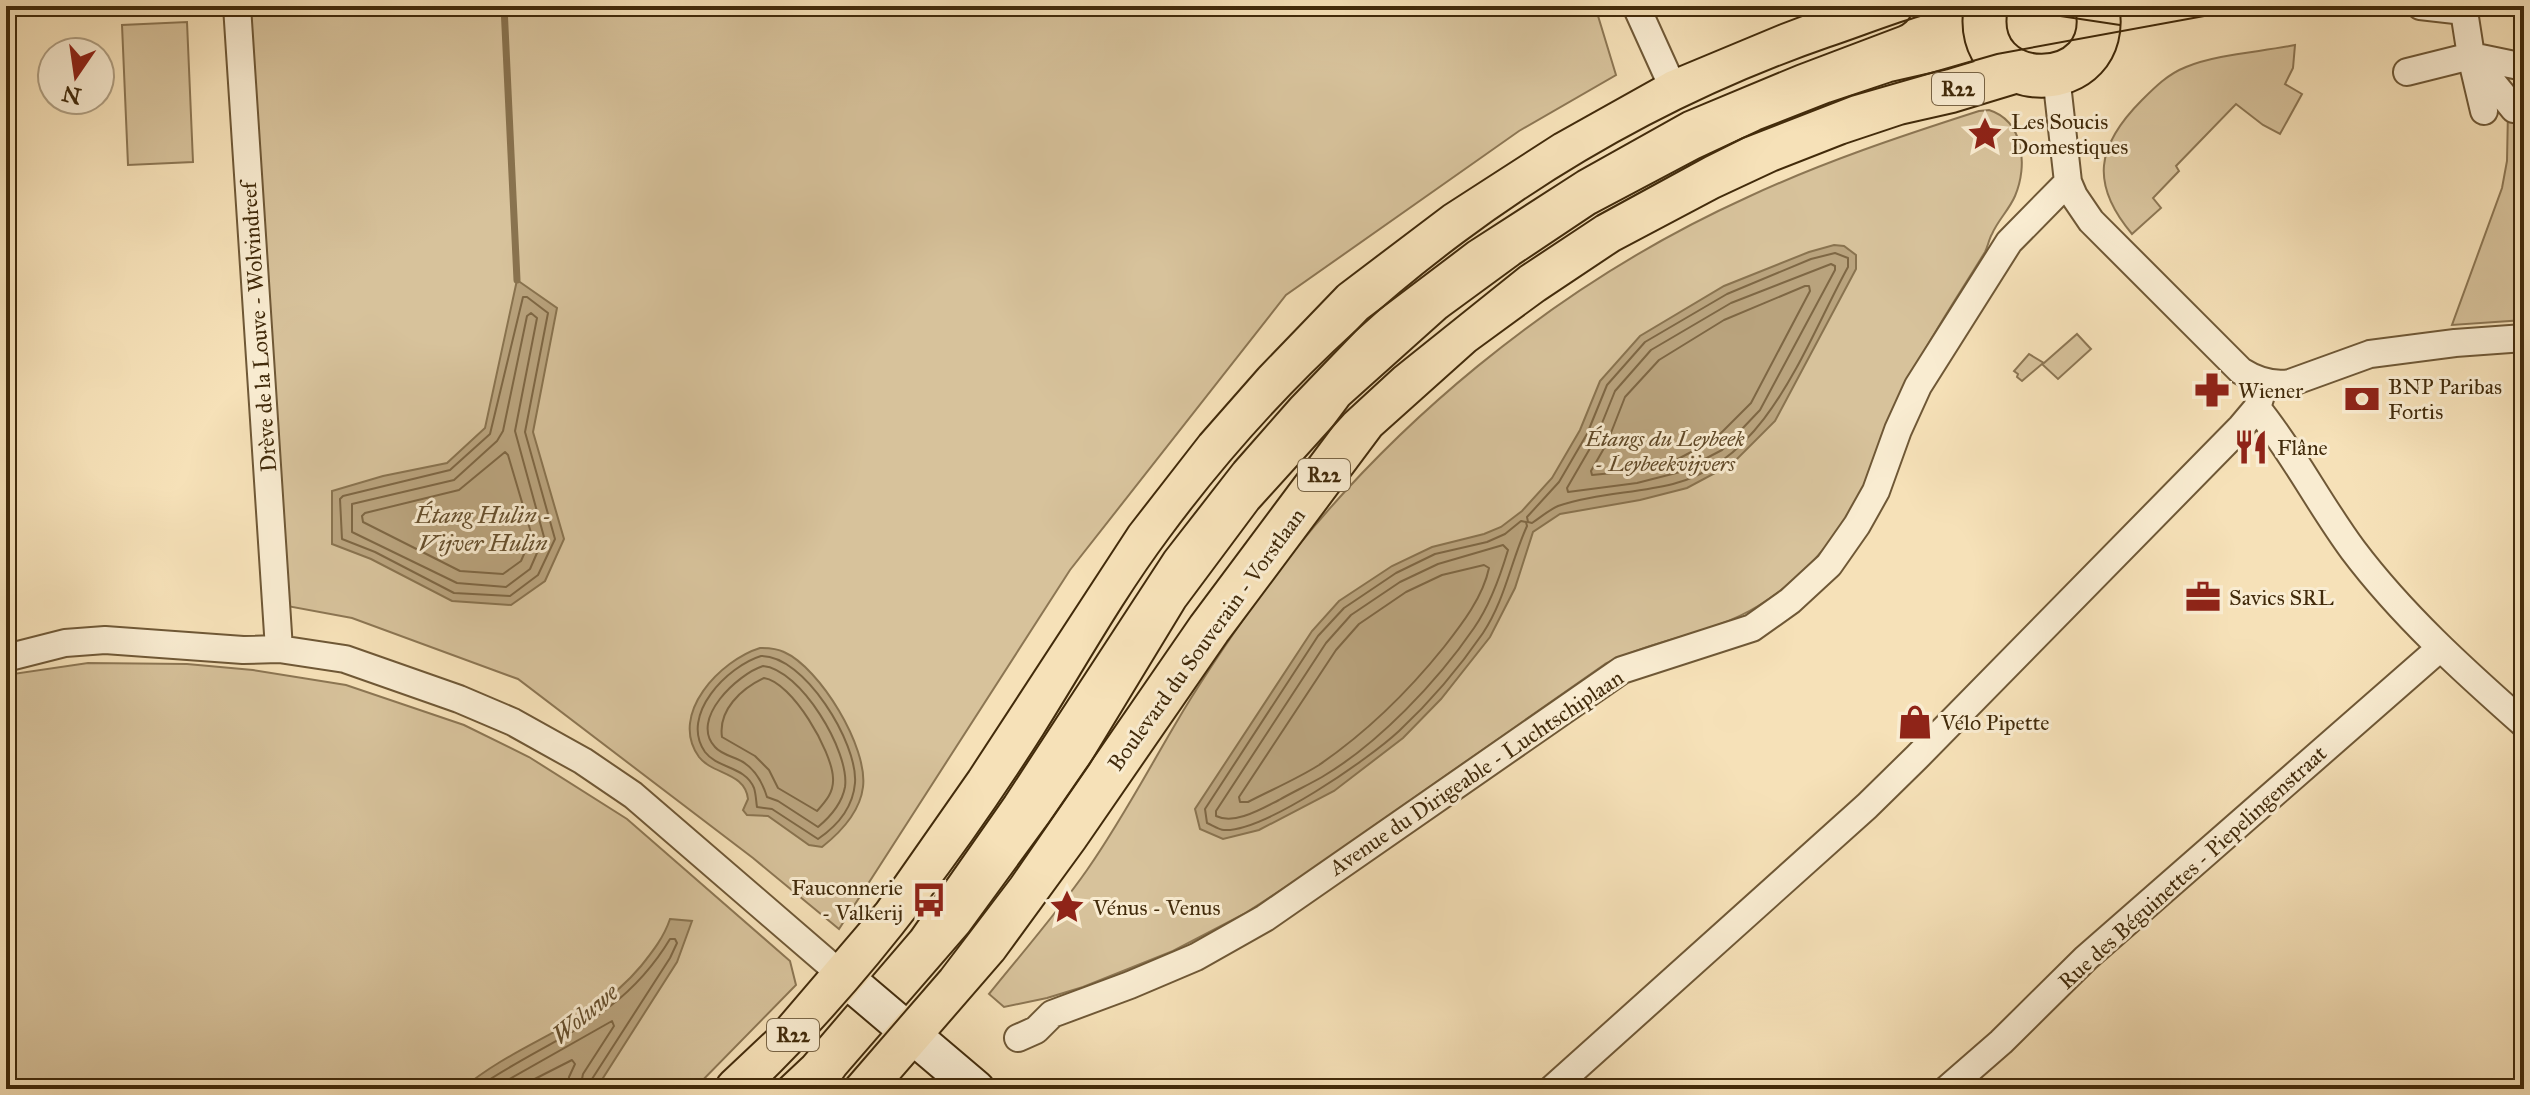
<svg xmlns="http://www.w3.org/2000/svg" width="2530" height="1095" viewBox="0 0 2530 1095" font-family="'IM FELL Great Primer',serif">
  <rect width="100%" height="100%" fill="#f6e1b8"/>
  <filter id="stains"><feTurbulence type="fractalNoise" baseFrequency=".0025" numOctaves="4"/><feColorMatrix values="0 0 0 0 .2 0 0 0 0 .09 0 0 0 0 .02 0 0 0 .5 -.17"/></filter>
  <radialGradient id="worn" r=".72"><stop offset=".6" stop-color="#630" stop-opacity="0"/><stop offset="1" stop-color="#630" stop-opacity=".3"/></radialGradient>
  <path fill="#d7c29b" stroke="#8c7653" stroke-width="2" d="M247 6H1595L1616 75 1519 131 1286 295 1070 570 839 929 753 858 518 679 352 618 287 606Z
    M187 22 193 162 128 165 122 25Z
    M2295 45 2293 68 2285 84 2302 94 2280 134 2263 125 2236 104 2176 166 2179 171 2153 198 2161 208 2132 234C2090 184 2096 146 2142 100 2155 87 2168 74 2186 67 2218 54 2261 52 2295 45Z
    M2524 108V320L2452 325 2502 188 2507 161 2508 110Z
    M1989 110C2024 121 2028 166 2015 196 2009 210 1998 220 1992 234 1989 239 1988 246 1985 252 1960 293 1932 334 1910 377 1895 405 1886 438 1873 467 1850 524 1810 574 1758 606 1711 635 1654 639 1605 664L1301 877 1244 914 1173 951 1083 987 1047 998 1004 1007 989 994C1022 953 1057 913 1087 870 1120 823 1147 772 1176 723 1201 680 1230 638 1259 597 1381 428 1558 283 1748 197 1823 162 1901 136 1979 111Z
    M2077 334 2091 349 2058 379 2042 364 2022 381 2017 377 2018 374 2014 371 2029 354 2044 363Z
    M88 663 187 664 253 670 346 685 464 725 529 757 627 819 790 961 796 985 694 1089H6V675Z"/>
  <path fill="#b9a37d" stroke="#89734f" stroke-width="2" d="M1834 245 1844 246 1856 255V269L1775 421 1732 464 1687 488 1640 500 1560 514 1533 532 1515 588 1490 637 1441 699 1403 738 1334 791 1259 830 1223 839 1200 829 1195 809 1312 631 1339 601 1392 566 1432 547 1484 534 1501 527 1522 511 1552 478 1580 430 1600 381 1640 336 1724 286 1809 252Z
    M517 280 557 308 533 432 564 539 545 581 511 605 452 601 371 559 332 544V491L383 476 447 463 485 428Z
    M760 648C768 648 776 648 784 652 820 668 868 747 863 787 860 812 841 832 822 847L809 845 768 816 747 815 743 810 748 799C745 772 713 775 699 757 668 714 721 660 760 648Z
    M670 919 692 921 677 962 596 1089H462C520 1040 590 1027 641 966 653 951 664 937 670 919Z"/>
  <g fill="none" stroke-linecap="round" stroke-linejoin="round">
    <path stroke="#7e6744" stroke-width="2" d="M1835 253 1848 258V267C1805 345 1768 460 1673 484 1637 493 1592 494 1558 506 1549 510 1541 517 1532 523L1528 522 1527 517 1559 482 1587 434 1607 385 1645 342 1727 294 1811 259Z
      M1831 264 1835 266V270L1760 410 1722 450 1680 472 1637 483 1568 492 1567 488 1596 438 1615 391 1651 350 1731 303Z
      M1805 286H1809L1810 291 1751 403 1714 440 1676 460 1634 471 1592 475 1591 471 1607 443 1625 397 1659 360 1724 320Z
      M523 297H527L548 313 525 432 555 539 538 575 510 596 454 593 375 552 342 539 340 499 343 496 450 470 490 434Z
      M531 313 537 318 515 431 544 537 530 569 506 587 457 583 352 532V504L454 480 497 441 503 431 527 316Z
      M505 452 508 455 532 536 521 561 503 574 460 571 363 522 362 516 365 513 459 490Z
      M1521 521 1526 522 1527 526C1511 561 1505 600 1483 633 1459 668 1429 703 1399 731 1369 759 1264 832 1224 830 1219 830 1212 825 1207 823L1205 809 1318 636 1344 608 1396 573 1435 554 1487 542 1505 534Z
      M1503 545 1508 550C1500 577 1490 605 1474 628 1437 682 1378 744 1322 777 1308 785 1293 792 1279 800 1261 809 1235 825 1216 816V811L1326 643 1351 615 1400 582 1438 564Z
      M1484 565 1489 568C1483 597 1462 624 1444 647 1407 693 1367 732 1319 765 1297 779 1271 790 1248 802H1240L1239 797 1336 650 1359 624 1406 592 1442 575Z
      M761 656C804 655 858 743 855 783 853 807 837 826 818 839L772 809 757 807C756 801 756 794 754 788 745 766 718 769 705 752 679 715 728 666 761 656Z
      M763 666C800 669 850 751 845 787 842 803 830 817 818 827L778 801 767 797C762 781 754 766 737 759 730 756 720 753 715 747 689 719 738 674 763 666Z
      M764 678C792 682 832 751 833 778 834 792 826 801 817 811L778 788 769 770 755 756 722 737C718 710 741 689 764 678Z
      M475 1089C549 1038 620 1022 670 939H675L677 943 670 958 592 1079 590 1089
      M492 1089 612 1021 614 1026 583 1074 580 1089
      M515 1089 572 1060 575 1064 569 1077 568 1089"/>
    <path stroke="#89734f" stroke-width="7" d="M504 6 517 280"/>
    <g stroke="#6f5836" stroke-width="30">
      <path id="street" d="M237 6 279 649
        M1636 6 1675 92
        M2420 6 2464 11
        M2468 6 2464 11 2471 56 2484 111
        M2471 56 2524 67
        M2407 72 2471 56 2514 109
        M2056 75 2068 182 2074 196 2091 221 2241 371C2257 381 2272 386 2290 383L2370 354 2455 343 2524 338
        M2257 408C2293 452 2319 504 2353 550 2402 615 2463 670 2524 724
        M6 658 65 643 105 640 243 650 279 649 345 659 459 699 513 722 583 761 633 795 844 977
        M1018 1038 1036 1030 1052 1014 1130 985 1196 957 1265 918 1622 670 1752 628 1790 601 1829 565 1857 525 1876 491 1898 430 1918 386 2009 242 2068 182
        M1552 1089 1867 806 1917 757 2241 427 2257 408 2265 382
        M1947 1089 2001 1042 2086 958 2439 649"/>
    </g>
    <g stroke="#422b0b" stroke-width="40">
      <path id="secondary" d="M844 977 976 1089"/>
    </g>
    <g stroke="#422b0b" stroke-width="46">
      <path id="primary" d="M1986 6C1968 100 2116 98 2097 6
        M737 1089 787 1042 894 917 987 784 1147 539 1217 449 1275 383 1353 302 1456 224 1566 153 1675 92 1788 45 1891 6
        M862 1089 986 946 1067 835 1209 629 1365 420 1461 334 1532 282 1607 232 1709 178 1769 150 1838 123 1898 103 1951 91 2017 71"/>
    </g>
    <use href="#street" stroke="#f9ecd1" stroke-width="26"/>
    <use href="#secondary" stroke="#f9ecd1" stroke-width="36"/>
    <use href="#primary" stroke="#f6e1b8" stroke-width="42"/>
    <path stroke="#422b0b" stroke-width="2" d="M2070 6 2137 11 2183 6
      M1957 9H2014L2120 25
      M763 1089C871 984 962 862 1043 735 1084 670 1122 601 1169 538 1334 314 1567 138 1830 47 1875 32 1920 12 1966 6
      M838 1089 941 970 1011 878 1089 765 1185 607 1258 509 1344 414 1394 368 1520 267 1597 216 1705 157 1743 138 1851 96 1997 54 2259 6"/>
  </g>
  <defs>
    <g id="sight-bare" transform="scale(2.76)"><path d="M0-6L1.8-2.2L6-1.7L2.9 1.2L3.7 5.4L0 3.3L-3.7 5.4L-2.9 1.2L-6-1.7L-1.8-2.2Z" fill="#8f2418" stroke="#f9ecd1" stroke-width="2.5" paint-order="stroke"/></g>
    <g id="pharmacy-bare" transform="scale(2.76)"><path d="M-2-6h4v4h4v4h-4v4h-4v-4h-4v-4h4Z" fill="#8f2418" stroke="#f9ecd1" stroke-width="2.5" paint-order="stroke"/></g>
    <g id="bank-bare" transform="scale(2.76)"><path d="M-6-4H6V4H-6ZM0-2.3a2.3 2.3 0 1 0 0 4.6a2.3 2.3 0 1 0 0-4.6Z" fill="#8f2418" stroke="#f9ecd1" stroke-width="2.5" paint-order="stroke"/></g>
    <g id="restaurant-bare" transform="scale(2.76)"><path d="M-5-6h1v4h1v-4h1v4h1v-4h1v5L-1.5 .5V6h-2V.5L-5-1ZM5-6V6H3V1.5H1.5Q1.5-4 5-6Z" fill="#8f2418" stroke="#f9ecd1" stroke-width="2.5" paint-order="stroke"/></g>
    <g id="office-bare" transform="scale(2.76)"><path d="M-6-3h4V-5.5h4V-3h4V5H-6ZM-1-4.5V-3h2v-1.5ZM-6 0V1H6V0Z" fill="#8f2418" stroke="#f9ecd1" stroke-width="2.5" paint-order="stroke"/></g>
    <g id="shop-bare" transform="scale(2.76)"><path d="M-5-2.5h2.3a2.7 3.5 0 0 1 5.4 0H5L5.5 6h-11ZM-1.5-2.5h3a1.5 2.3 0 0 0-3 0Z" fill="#8f2418" stroke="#f9ecd1" stroke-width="2.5" paint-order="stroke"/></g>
    <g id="bus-bare" transform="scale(2.76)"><path d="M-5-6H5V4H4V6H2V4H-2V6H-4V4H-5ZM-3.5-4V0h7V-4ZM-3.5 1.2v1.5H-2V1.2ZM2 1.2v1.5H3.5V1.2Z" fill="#8f2418" stroke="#f9ecd1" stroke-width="2.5" paint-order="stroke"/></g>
  </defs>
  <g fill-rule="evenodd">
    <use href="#sight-bare" x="1985" y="134"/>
    <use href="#pharmacy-bare" x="2212" y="390"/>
    <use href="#bank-bare" x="2362" y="399"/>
    <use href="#restaurant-bare" x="2251" y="447"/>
    <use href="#office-bare" x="2203" y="597"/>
    <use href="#shop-bare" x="1915" y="722"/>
    <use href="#bus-bare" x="929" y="900"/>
    <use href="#sight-bare" x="1067" y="907"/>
  </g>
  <g text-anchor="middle" stroke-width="6" stroke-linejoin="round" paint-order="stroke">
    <g fill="#f9ecd1" stroke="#796546" stroke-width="2">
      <rect x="1932" y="73" width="52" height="32" rx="6"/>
      <rect x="1298" y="459" width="52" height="32" rx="6"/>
      <rect x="767" y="1019" width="52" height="32" rx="6"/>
    </g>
    <g font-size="20" font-weight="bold" fill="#422b0b">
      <text x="1958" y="96">R22</text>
      <text x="1324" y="482">R22</text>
      <text x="793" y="1042">R22</text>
    </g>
    <g font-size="22" fill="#422b0b" stroke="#f9ecd1" text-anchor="start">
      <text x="2011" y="129">Les Soucis<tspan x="2011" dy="25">Domestiques</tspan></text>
      <text x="2388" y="394">BNP Paribas<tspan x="2388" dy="25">Fortis</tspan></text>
      <text x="2238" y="398">Wiener</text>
      <text x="2277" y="455">Flâne</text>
      <text x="2229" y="605">Savics SRL</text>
      <text x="1941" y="730">Vélo Pipette</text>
      <text x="903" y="895" text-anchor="end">Fauconnerie<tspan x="903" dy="25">- Valkerij</tspan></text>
      <text x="1093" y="915">Vénus - Venus</text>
    </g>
    <g font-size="22" fill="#422b0b" stroke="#f9ecd1">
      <text transform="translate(258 327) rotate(-94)" y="8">Drève de la Louve - Wolvindreef</text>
      <text transform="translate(1206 639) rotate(-54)" y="8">Boulevard du Souverain - Vorstlaan</text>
      <text transform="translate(1476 772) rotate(-34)" y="8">Avenue du Dirigeable - Luchtschiplaan</text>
      <text transform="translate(2192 867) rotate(-42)" y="8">Rue des Béguinettes - Piepelingenstraat</text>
    </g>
    <g font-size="22" font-style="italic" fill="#604928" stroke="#f9ecd1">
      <text x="1665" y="446">Étangs du Leybeek<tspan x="1665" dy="25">- Leybeekvijvers</tspan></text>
    </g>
    <g font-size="24" font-style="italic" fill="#664f2d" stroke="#f9ecd1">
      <text x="483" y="523">Étang Hulin -<tspan x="483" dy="28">Vijver Hulin</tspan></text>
      <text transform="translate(585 1014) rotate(-40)" y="8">Woluwe</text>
    </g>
  </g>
  <rect width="2530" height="1095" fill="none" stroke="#f6e1b8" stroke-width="32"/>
  <rect x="8" y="8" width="2514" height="1079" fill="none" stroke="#422b0b" stroke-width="4"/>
  <rect x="16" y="16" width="2498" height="1063" fill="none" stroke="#422b0b" stroke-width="2"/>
  <g transform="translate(76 76) rotate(193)"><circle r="38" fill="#f9ecd1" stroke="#b09f82" stroke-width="2"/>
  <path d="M0-6L14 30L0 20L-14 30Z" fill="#8f2418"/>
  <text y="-12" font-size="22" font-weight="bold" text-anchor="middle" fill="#422b0b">N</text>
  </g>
  <rect width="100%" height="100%" filter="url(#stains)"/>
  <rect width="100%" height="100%" fill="url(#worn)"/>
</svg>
